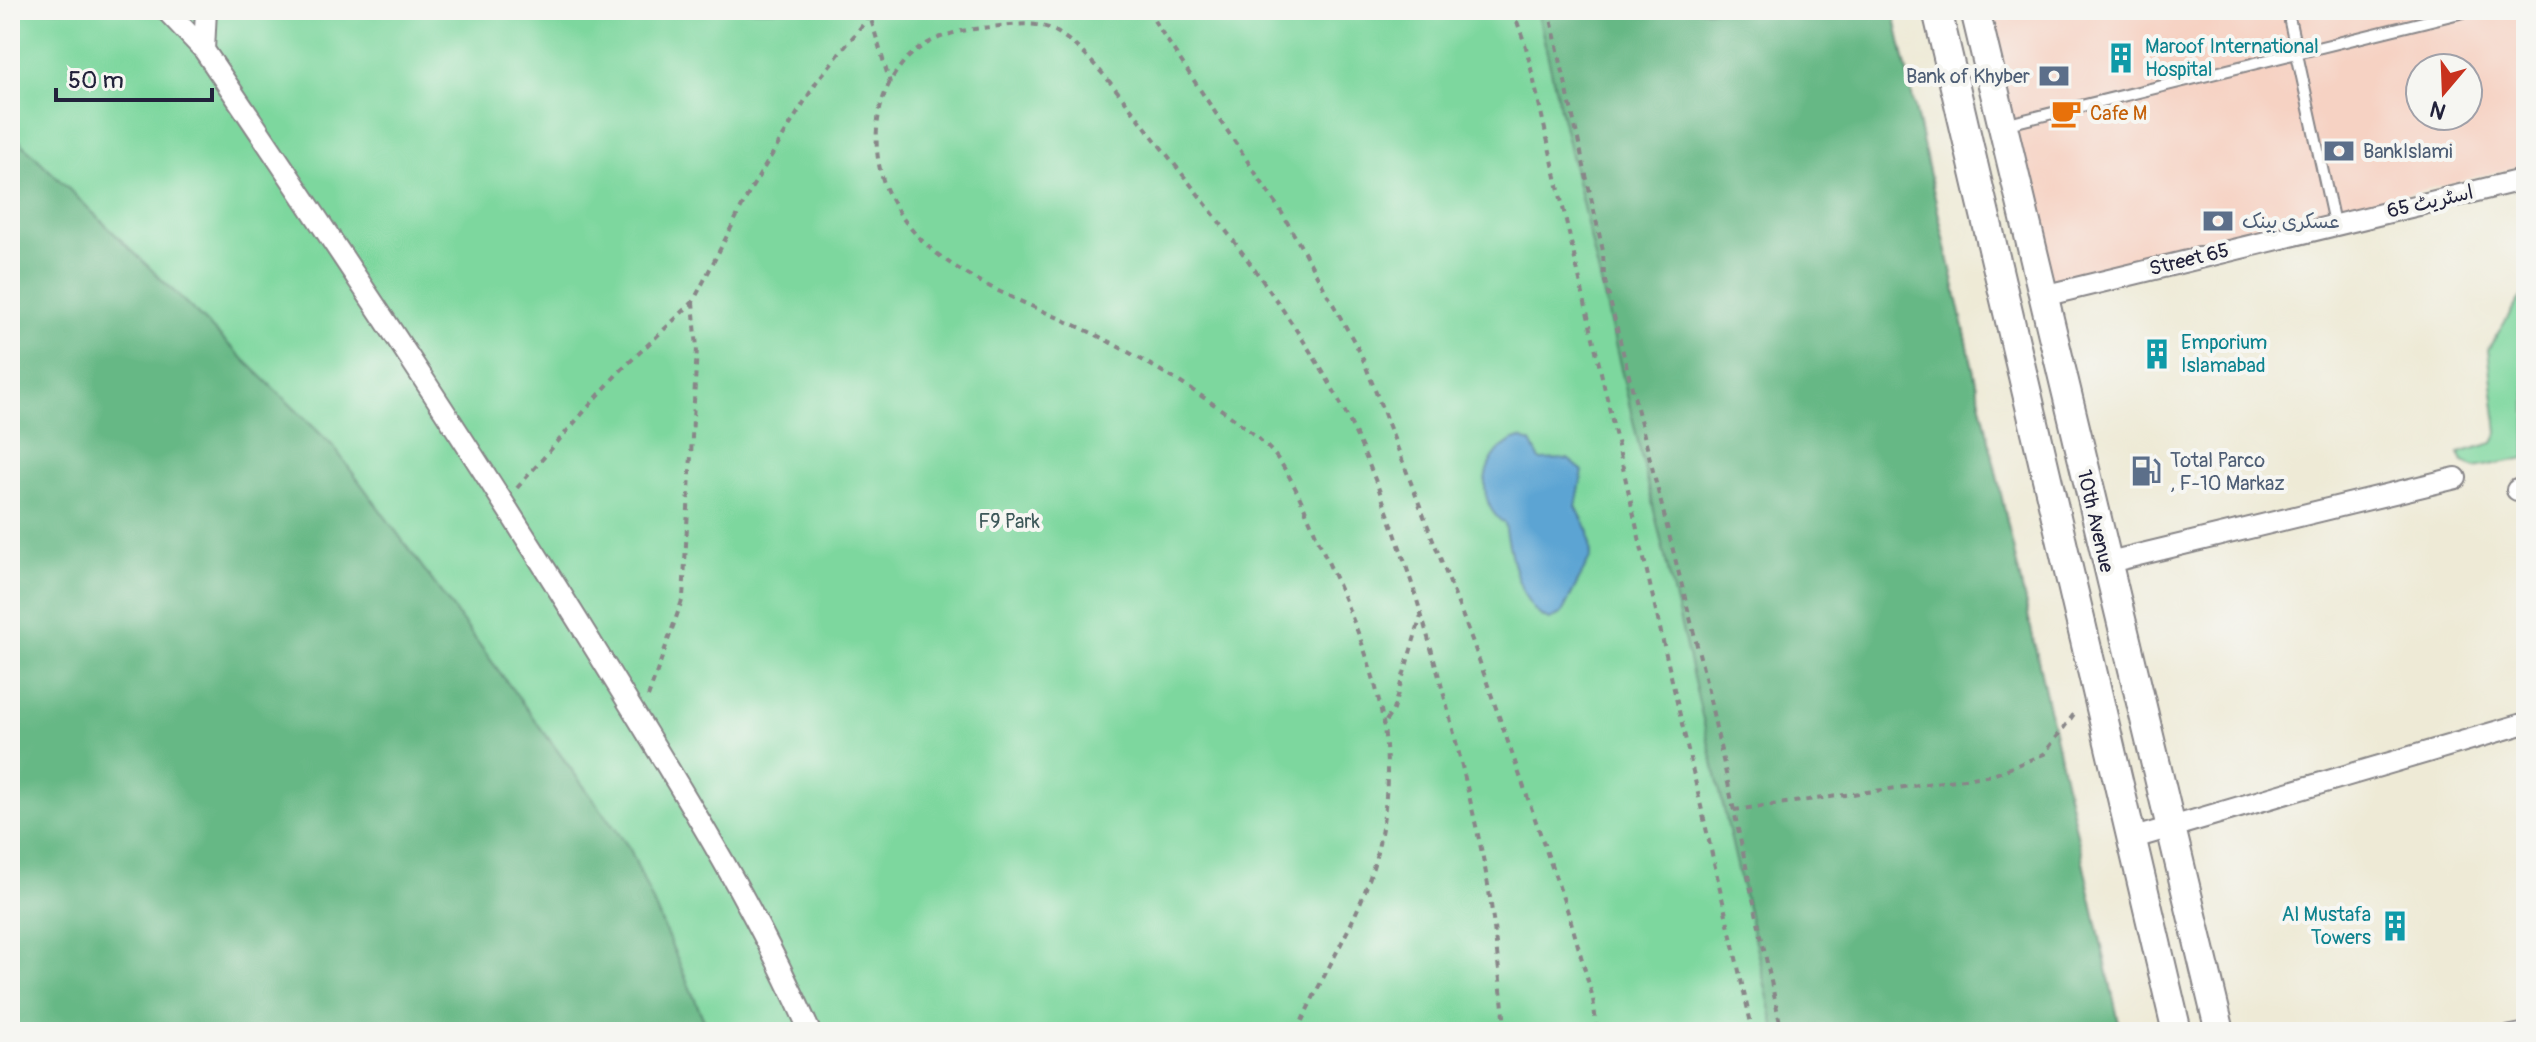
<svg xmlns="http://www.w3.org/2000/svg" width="2536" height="1042" viewBox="0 0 2536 1042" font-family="Pangolin,'Playpen Sans Arabic',sans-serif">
  <rect width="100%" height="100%" fill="#f6f6f2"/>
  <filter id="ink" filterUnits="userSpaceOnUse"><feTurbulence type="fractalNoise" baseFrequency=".0125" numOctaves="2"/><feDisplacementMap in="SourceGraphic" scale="16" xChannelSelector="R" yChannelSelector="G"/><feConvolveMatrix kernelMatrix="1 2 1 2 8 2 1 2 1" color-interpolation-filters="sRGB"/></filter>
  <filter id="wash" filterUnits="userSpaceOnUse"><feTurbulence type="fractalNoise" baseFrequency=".006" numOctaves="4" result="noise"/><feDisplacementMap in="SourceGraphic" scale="32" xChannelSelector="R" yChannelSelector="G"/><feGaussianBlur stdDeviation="1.8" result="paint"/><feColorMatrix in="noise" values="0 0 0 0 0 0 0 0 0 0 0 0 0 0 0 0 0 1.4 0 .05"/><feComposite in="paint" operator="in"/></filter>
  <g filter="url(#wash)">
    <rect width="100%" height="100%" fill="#eeead6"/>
    <path fill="#f6d2c3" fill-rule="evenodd" d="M1987 10H2526V165L2050 282ZM2420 68H2468V116H2420Z"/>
    <path fill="#7dd79e" stroke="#507c6c" stroke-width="2" d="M10 10H1893L2121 1032H10Z
      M2526 296V458L2475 468 2463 462 2459 453 2493 443 2498 433 2488 349 2520 298Z"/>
    <path fill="#66b885" stroke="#446d60" stroke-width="2" d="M1537 10H1893L2121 1032H1776Z
      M10 132 333 446 630 849 709 1032H10Z"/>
    <path fill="#5ca4d3" stroke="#3f6387" stroke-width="2" d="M1520 438 1531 442 1540 460 1568 459 1583 471 1576 506 1589 532 1591 556 1562 613 1550 620C1520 612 1510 552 1505 524 1473 502 1480 450 1520 438Z"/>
  </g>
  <g filter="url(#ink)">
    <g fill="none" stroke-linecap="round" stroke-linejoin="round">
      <g stroke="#888688" stroke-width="14">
        <path id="lane" d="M2290 22 2334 223
          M2004 125 2472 10
          M2506 1032 2526 1028"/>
      </g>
      <g stroke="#888688" stroke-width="24">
        <path id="street" d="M166 10 204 50C342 254 478 458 607 668 680 787 754 904 810 1032
          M204 50 206 10
          M2043 296 2526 179
          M2517 490 2526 489
          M2105 563 2456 478
          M2134 838 2526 723"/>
      </g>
      <g stroke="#888688" stroke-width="32">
        <path id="secondary" d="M1937 10 2177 1032
          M1975 10 2220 1032"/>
      </g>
      <path stroke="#888688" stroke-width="4" stroke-dasharray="6 6" stroke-linecap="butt" d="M873 10 870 16 890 83
        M1147 10 1282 213 1361 354 1472 640 1570 918 1593 998 1597 1032
        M1513 10 1526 47 1753 1032
        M1549 10 1603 251 1604 277 1705 677 1782 1032
        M517 488 618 373 693 302 751 189 817 81 870 16
        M648 697 683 598 697 348 693 302
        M1386 721 1393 710 1421 616
        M1734 810 1993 775 2044 754 2077 710
        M1297 1032C1324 969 1363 916 1378 848 1405 730 1367 649 1320 544 1307 515 1295 480 1274 454 1239 414 1145 360 1096 335 1023 299 929 275 890 197 864 146 875 70 930 42 950 32 970 29 991 27 1010 25 1037 21 1053 30 1087 47 1132 110 1156 141 1216 216 1276 294 1326 377 1364 442 1390 516 1413 587 1439 672 1461 757 1480 844 1494 905 1498 970 1506 1032"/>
      <use href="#lane" stroke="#fff" stroke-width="10"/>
      <use href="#street" stroke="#fff" stroke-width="20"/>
      <use href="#secondary" stroke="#fff" stroke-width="28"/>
    </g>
  </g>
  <defs>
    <g id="building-bare" transform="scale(2.4)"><path d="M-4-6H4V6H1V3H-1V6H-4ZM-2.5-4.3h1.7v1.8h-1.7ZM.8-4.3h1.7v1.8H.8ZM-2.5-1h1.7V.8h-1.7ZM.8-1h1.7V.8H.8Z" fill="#0f9aa8" stroke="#f6f6f2" stroke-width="2.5" paint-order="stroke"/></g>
    <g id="bank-bare" transform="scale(2.4)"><path d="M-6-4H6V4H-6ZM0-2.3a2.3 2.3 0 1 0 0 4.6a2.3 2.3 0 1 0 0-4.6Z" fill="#5c6f8a" stroke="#f6f6f2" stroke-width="2.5" paint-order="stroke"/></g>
    <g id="cafe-bare" transform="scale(2.4)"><path d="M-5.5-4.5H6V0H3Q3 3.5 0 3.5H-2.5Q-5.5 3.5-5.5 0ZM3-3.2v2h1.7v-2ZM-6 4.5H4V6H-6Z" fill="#e8710a" stroke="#f6f6f2" stroke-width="2.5" paint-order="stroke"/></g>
    <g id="fuel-bare" transform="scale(2.4)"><path d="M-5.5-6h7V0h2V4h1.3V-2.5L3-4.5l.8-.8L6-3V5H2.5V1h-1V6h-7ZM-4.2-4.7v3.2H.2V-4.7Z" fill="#5c6f8a" stroke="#f6f6f2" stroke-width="2.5" paint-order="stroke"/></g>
  </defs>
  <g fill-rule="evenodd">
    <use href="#building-bare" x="2121" y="58"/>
    <use href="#bank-bare" x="2054" y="76"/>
    <use href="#cafe-bare" x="2066" y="113"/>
    <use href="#bank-bare" x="2339" y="151"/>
    <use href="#bank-bare" x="2218" y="221"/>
    <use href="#building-bare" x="2157" y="354"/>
    <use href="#fuel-bare" x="2146" y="471"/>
    <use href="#building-bare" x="2395" y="926"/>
  </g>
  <g text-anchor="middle" stroke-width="8" stroke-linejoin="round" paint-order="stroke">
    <g font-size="20" fill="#0d838f" stroke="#f6f6f2" text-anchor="start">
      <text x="2145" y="53">Maroof International<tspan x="2145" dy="23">Hospital</tspan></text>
      <text x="2181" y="349">Emporium<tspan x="2181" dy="23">Islamabad</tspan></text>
      <text x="2371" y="921" text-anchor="end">Al Mustafa<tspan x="2371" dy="23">Towers</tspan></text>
    </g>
    <g font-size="20" fill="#4e5e75" stroke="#f6f6f2" text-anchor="start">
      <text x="2030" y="83" text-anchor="end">Bank of Khyber</text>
      <text x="2363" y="158">BankIslami</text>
      <text x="2242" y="228">عسکری بینک</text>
      <text x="2170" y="467">Total Parco<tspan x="2170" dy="23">, F-10 Markaz</tspan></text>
    </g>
    <g font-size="20" fill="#c56008" stroke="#f6f6f2" text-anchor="start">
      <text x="2090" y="120">Cafe M</text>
    </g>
    <g font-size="20" fill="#22223b" stroke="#f6f6f2">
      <text transform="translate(2430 201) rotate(-13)" y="7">اسٹریٹ 65</text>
      <text transform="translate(2189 259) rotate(-14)" y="7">Street 65</text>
      <text transform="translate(2096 521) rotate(77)" y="7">10th Avenue</text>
    </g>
    <g font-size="20" fill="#3d5859" stroke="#f6f6f2">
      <text x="1009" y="528">F9 Park</text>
    </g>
  </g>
  <rect width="2536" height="1042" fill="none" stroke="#f6f6f2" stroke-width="40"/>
  <g transform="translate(2444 92) rotate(199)"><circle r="38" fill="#f6f6f2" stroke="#a1a1a9" stroke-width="2"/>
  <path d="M0-6L14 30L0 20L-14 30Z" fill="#c8321e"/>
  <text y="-12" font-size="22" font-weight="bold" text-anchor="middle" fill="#22223b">N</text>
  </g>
  <path d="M56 88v12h156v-12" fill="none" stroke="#22223b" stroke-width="4"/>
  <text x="68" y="88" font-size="24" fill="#22223b" stroke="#f6f6f2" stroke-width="6" paint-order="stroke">50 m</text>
</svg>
